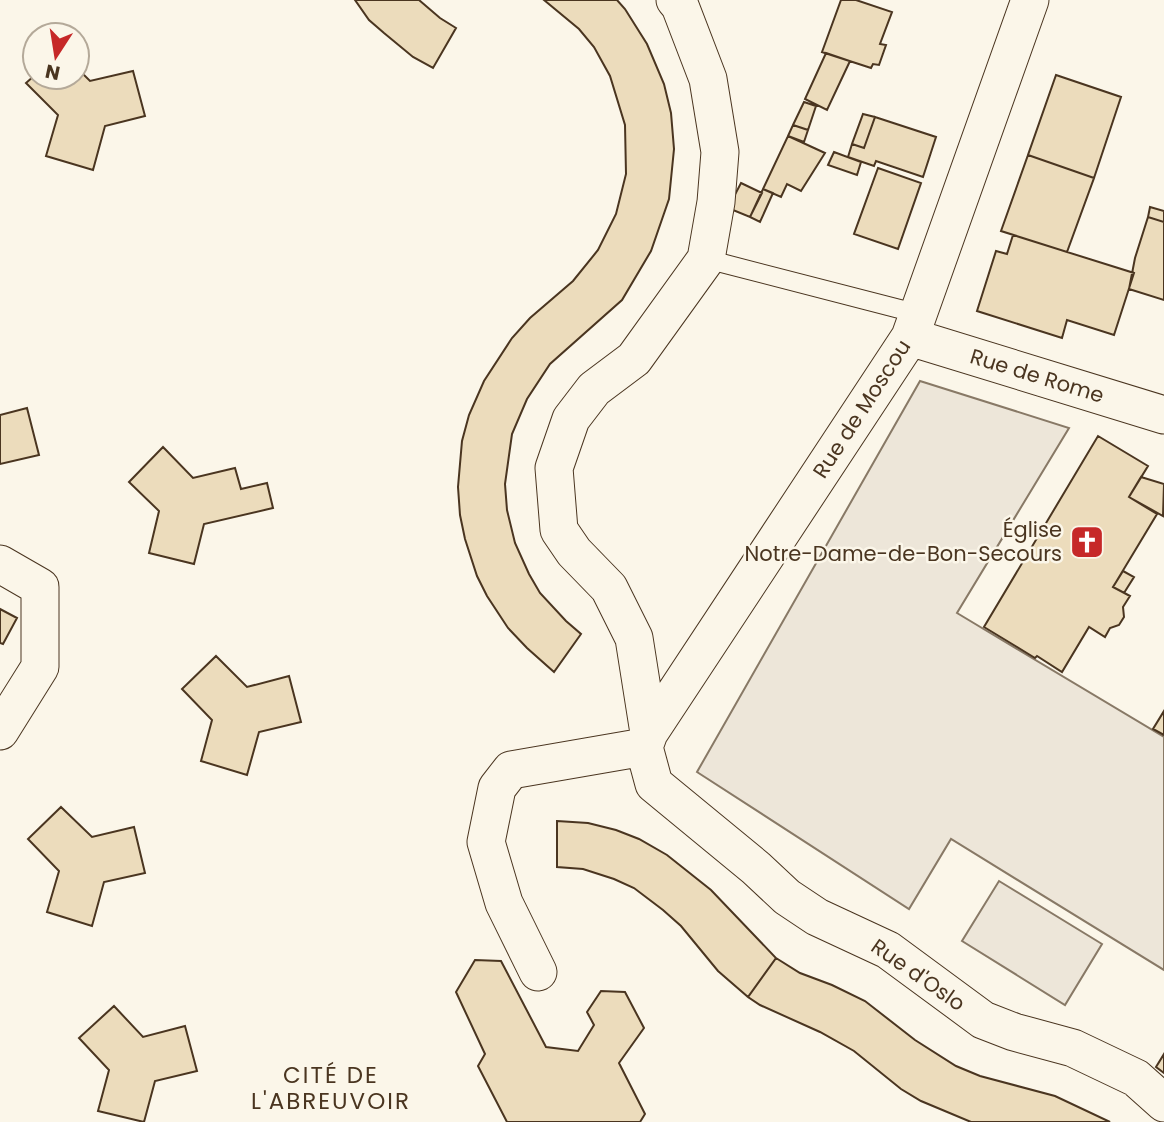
<svg xmlns="http://www.w3.org/2000/svg" width="1164" height="1122" viewBox="0 0 1164 1122" font-family="Poppins,sans-serif">
  <rect width="100%" height="100%" fill="#fbf6e9"/>
  <path fill="#ede6d9" stroke="#887966" stroke-width="2" d="M920 381 1069 428 957 613 1164 737V970L951 839 909 909 697 772Z
    M999 881 1102 944 1065 1005 962 941Z"/>
  <path fill="#ecdcbc" stroke="#4a3520" stroke-width="2" d="M355 0H419L440 18 456 28 433 68 413 57 384 33 369 20Z
    M544 0H617L625 9 647 44 664 84 671 113 674 149 669 199 651 251 622 300 550 364 527 399 512 434 505 484 507 510 515 543 529 574 540 593 566 621 581 634 554 672 527 648 508 628 487 596 477 576 465 539 460 515 458 487 462 441 469 415 484 381 512 338 530 318 573 281 598 250 616 214 626 174 625 125 610 76 594 47 579 29Z
    M841 0H856L892 12 880 44 886 45 879 65 873 64 871 68 822 52Z
    M826 53 850 61 827 110 805 99Z
    M77 68 90 81 133 71 145 116 105 126 93 170 46 156 58 115 26 83 35 75V77H77Z
    M1056 75 1121 97 1094 178 1028 155Z
    M804 102 816 106 808 130 793 125Z
    M863 114 875 117 864 148 852 144Z
    M875 117 936 137 923 177 876 161 874 166 848 157 852 144 864 148Z
    M793 125 808 130 804 142 788 136Z
    M788 136 825 153 801 191 787 184 781 197 763 189Z
    M834 152 861 162 857 175 828 165Z
    M1028 155 1094 178 1067 252 1001 231Z
    M878 168 921 183 898 249 854 234Z
    M741 183 762 193 750 217 728 208Z
    M763 189 773 193 760 222 750 217Z
    M1150 207 1164 211V222L1148 217Z
    M1148 217 1164 222V300L1129 289 1135 258Z
    M1013 235 1134 273 1114 335 1067 320 1062 338 977 311 996 251 1007 254Z
    M27 408 39 455 0 464V415Z
    M1098 436 1148 466 1129 497 1157 514 1113 587 1130 596 1123 607 1124 617 1119 625 1110 628 1105 637 1089 627 1062 672 1037 656 1035 658 984 627Z
    M163 447 193 478 235 468 241 489 267 483 273 508 204 524 194 564 149 553 159 511 129 482Z
    M1141 477 1164 484 1163 516 1129 497Z
    M1123 571 1134 577 1124 593 1113 587Z
    M0 609 17 618 3 644 0 643Z
    M216 656 247 687 289 676 301 722 259 732 247 775 201 761 212 720 182 689Z
    M1164 711V735L1153 729Z
    M61 807 92 837 134 827 145 873 104 882 92 926 47 912 59 871 28 839Z
    M557 821 588 823 616 830 639 839 667 855 711 890 776 958 748 997 718 971 681 926 663 910 634 888 614 879 583 869 557 867Z
    M776 958 800 973 832 985 865 1001 915 1040 956 1066 980 1076 1055 1096 1110 1122H971L921 1101 901 1089 854 1051 820 1032 760 1005 748 997Z
    M475 960 501 961 546 1047 578 1051 594 1025 587 1012 601 991 625 992 644 1028 619 1063 645 1114 640 1122H507L478 1066 485 1054 456 992Z
    M114 1006 143 1037 185 1026 197 1071 155 1081 144 1122 98 1111 109 1070 79 1038Z
    M1164 1054V1073L1156 1067Z"/>
  <g fill="none" stroke-linecap="round" stroke-linejoin="round">
    <g stroke="#4a3520" stroke-width="20">
      <path id="lane" d="M706 259 919 314"/>
    </g>
    <g stroke="#4a3520" stroke-width="39">
      <path id="street" d="M910 337 1164 415
        M0 564 40 587V667L0 731
        M649 733 634 638 609 588 574 552 559 530 554 468 571 419 594 389 634 359 706 259 716 202 720 152 708 79 680 6 675 0
        M644 747 649 733 910 337 1030 0
        M644 747 654 784 756 868 787 897 817 917 888 950 983 1020 1014 1032 1073 1048 1136 1078 1164 1103
        M538 972 504 903 486 842 497 788 511 770 644 747"/>
    </g>
    <use href="#lane" stroke="#fbf6e9" stroke-width="18"/>
    <use href="#street" stroke="#fbf6e9" stroke-width="37"/>
  </g>
  <defs>
    <g id="church-square" transform="scale(1.75)"><rect x="-9" y="-9" width="18" height="18" rx="4" fill="#c62828" stroke="#fbf6e9"/><path d="M-1.2-6h2.4v3.5h3.3v2.4h-3.3V6h-2.4V-.1h-3.3v-2.4h3.3Z" fill="#fff"/></g>
  </defs>
  <g fill-rule="evenodd">
    <use href="#church-square" x="1087" y="542"/>
  </g>
  <g text-anchor="middle" stroke-width="5" stroke-linejoin="round" paint-order="stroke">
    <g font-size="21" fill="#4a3520" stroke="#fbf6e9">
      <text transform="translate(1037 376) rotate(17)" y="7">Rue de Rome</text>
      <text transform="translate(862 409) rotate(-57)" y="7">Rue de Moscou</text>
      <text transform="translate(918 975) rotate(35)" y="7">Rue d'Oslo</text>
    </g>
    <g font-size="21" fill="#4a3520" stroke="#fbf6e9" text-anchor="end">
      <text x="1062" y="537">Église<tspan x="1062" dy="24">Notre-Dame-de-Bon-Secours</tspan></text>
    </g>
    <g font-size="23" letter-spacing="2" fill="#4a3520" stroke="#fbf6e9">
      <text x="331" y="1083">CITÉ DE<tspan x="331" dy="26">L'ABREUVOIR</tspan></text>
    </g>
  </g>
  <g transform="translate(56 56) rotate(192)"><circle r="33" fill="#fbf6e9" stroke="#b4a999" stroke-width="2"/>
  <path d="M0-5L12 26L0 18L-12 26Z" fill="#c62828"/>
  <text y="-10" font-size="19" font-weight="bold" text-anchor="middle" fill="#4a3520">N</text>
  </g>
</svg>
